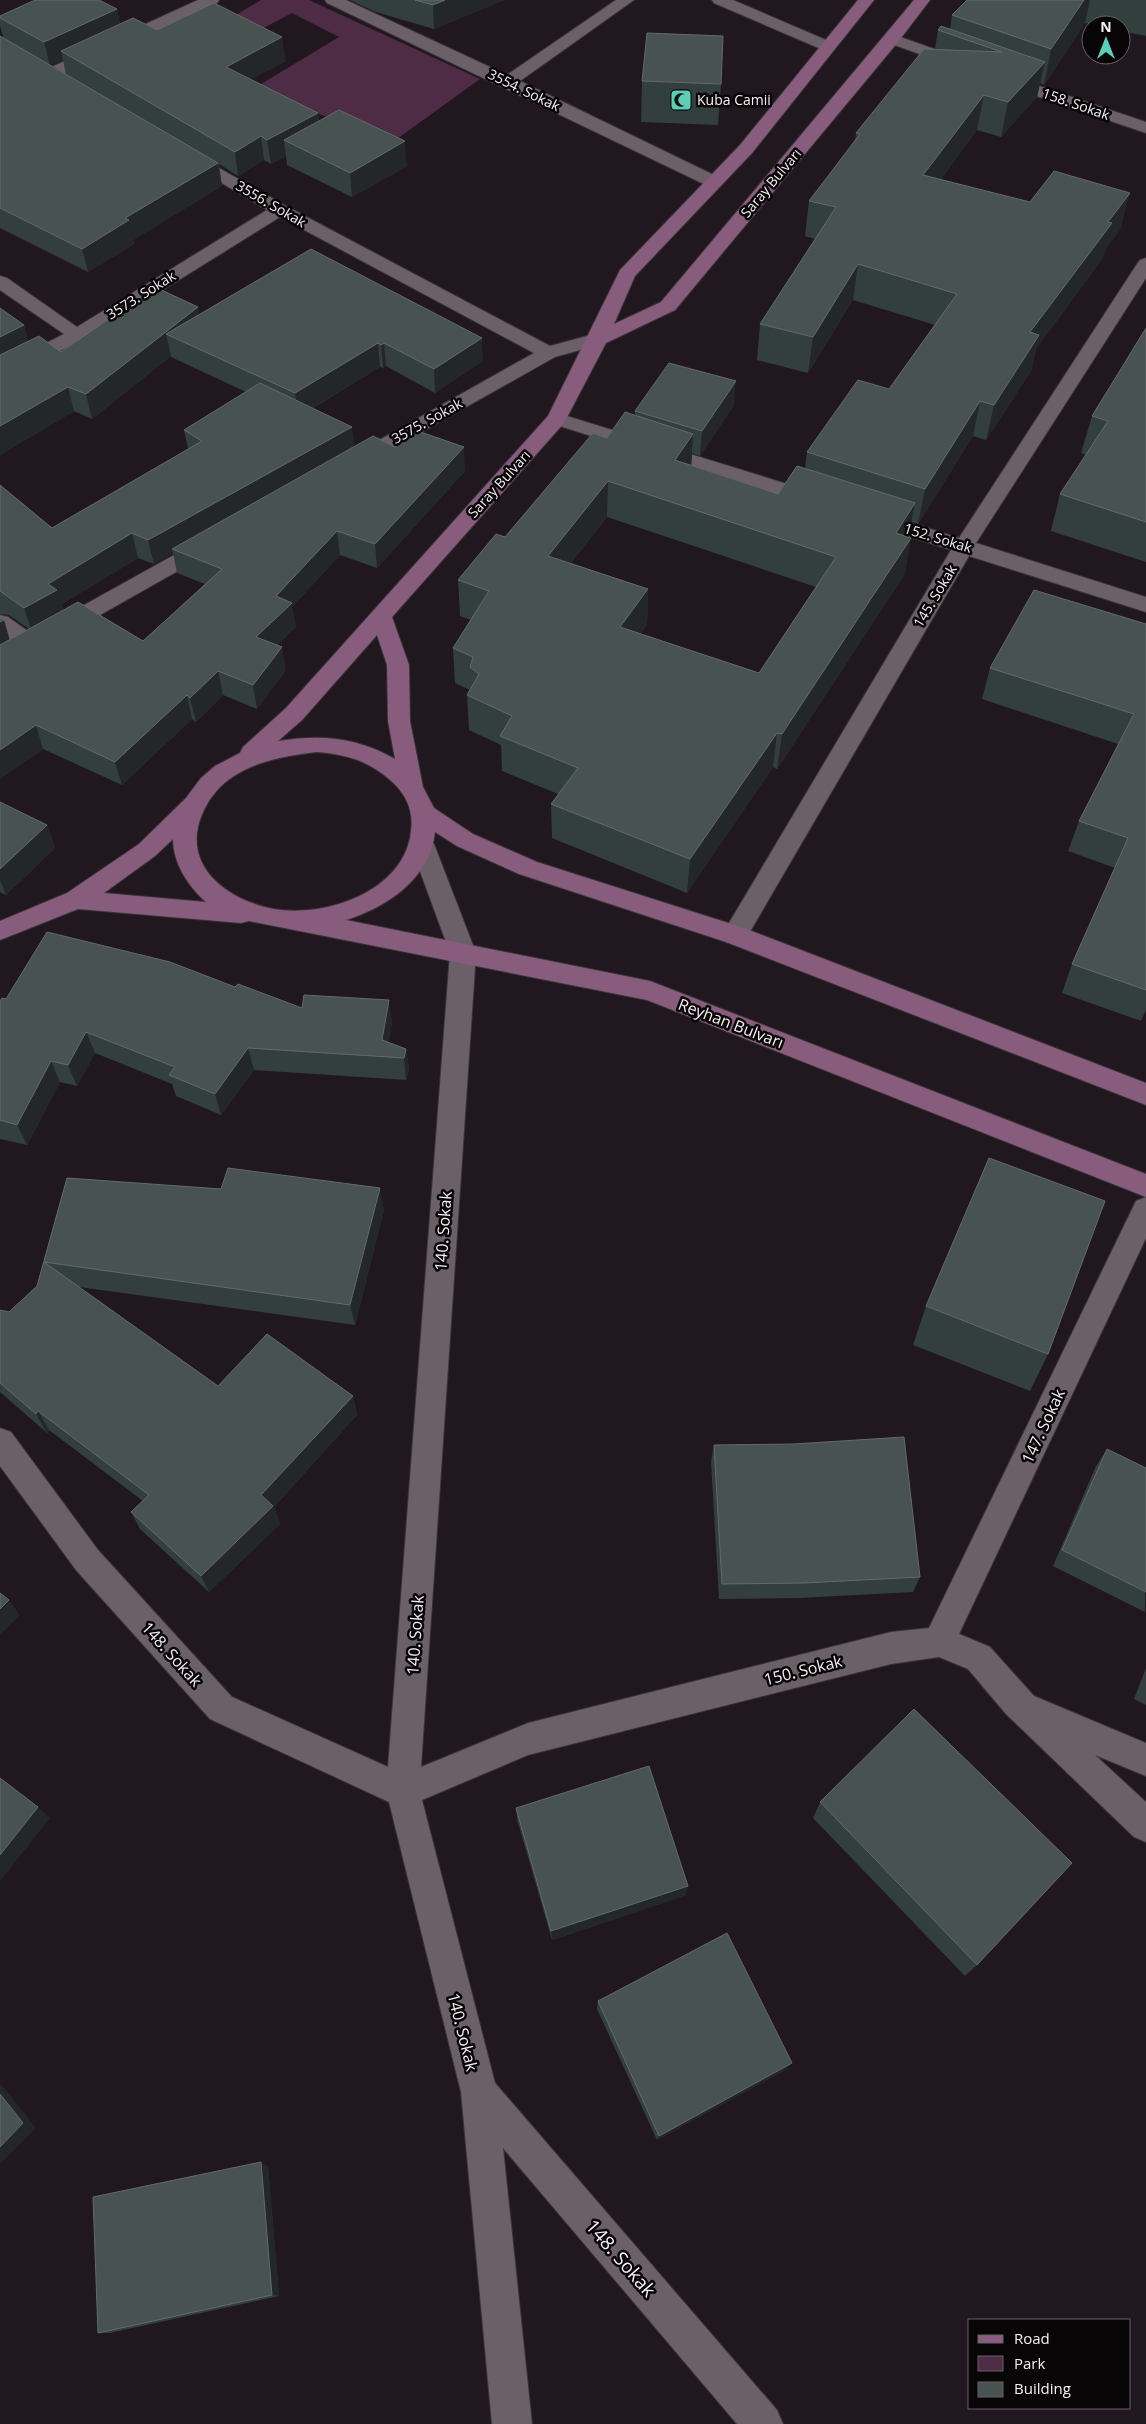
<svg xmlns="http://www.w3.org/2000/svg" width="1146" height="2424" viewBox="0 0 1146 2424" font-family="'Open Sans',sans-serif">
  <rect width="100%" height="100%" fill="#21171e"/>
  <path fill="#4e2c45" d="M261 0H309L480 79 390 144 256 87 339 37 292 13 252 34 224 22Z"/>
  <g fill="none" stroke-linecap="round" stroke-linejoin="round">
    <g stroke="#393337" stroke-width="2">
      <path id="street" d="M198 0H219L217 3 57 78H45L43 74 45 70Z
        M325 0H346L507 75 616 0H634L520 81 720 178 723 182 720 186H708L327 3Z
        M712 0H733L833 43 835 46 827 51 821 49 714 3Z
        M892 34 965 60 967 63 959 68 953 66 886 42 884 39Z
        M1004 74 1146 122V133L998 83 996 79 998 75Z
        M189 151 286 206 550 346 598 333 605 335 608 339 605 343 555 357 363 465 356 467 349 465 346 461 349 457 534 353 280 217 84 339 0 381V367L64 334 0 290V276L7 278 77 327 267 210 183 160 180 156 183 152Z
        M1146 258V278L976 543 1146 597V612L969 556 744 942 735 945 726 942 723 935 726 928 951 550 867 523 864 518 867 513 874 511 959 538 1137 264 1140 260Z
        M557 413 823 495 826 500 823 505 816 507 809 505 550 423 547 419 550 415Z
        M208 538 215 540 219 545 215 550 8 667 0 670V652L15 644 0 633V615L8 617 32 634 201 540Z
        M422 835 430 838 434 844 476 953 421 1767 528 1723 891 1632 929 1628 1136 1201 1146 1197V1238L959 1634 990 1647 1034 1696 1146 1743V1776L1095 1755 1146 1802V1842L1134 1837 1006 1714 968 1669 939 1657 891 1664 528 1755 422 1800 495 2083 777 2410 783 2424H737L503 2148 532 2424H492L461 2092 389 1802 210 1719 76 1570 0 1466V1428L11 1432 98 1550 232 1697 388 1767 450 953 410 844 414 838Z"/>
    </g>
    <g stroke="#393337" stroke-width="2">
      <path id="secondary" d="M858 0H874L752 153 635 276 614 324 661 302 914 0H930L898 42 675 310 606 343 564 423 392 617 409 665 410 721 423 787 434 808 473 834 537 862 744 928 1146 1083V1105L726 942 519 874 457 846 435 832C430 879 387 907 346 920L650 981 1146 1174V1197L647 1000 249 921 241 923 78 909 0 940V921L67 893 139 844 186 798 201 778 215 766 240 753 243 747 286 708 548 416 620 270 740 145ZM377 635 387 665 388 721 395 759C357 737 321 734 278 741L302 720ZM316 752C344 754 367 760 389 779 405 792 414 810 411 831 405 891 326 918 274 909 226 900 178 864 204 810 210 797 221 784 234 776 259 760 287 756 316 752ZM173 839C173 863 188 886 206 902L104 893 155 856Z"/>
    </g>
    <use href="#street" fill="#6b5f68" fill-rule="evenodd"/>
    <use href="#secondary" fill="#875c7d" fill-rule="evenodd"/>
  </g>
  <path fill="#333f3d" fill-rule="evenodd" d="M350 0H504L434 29 376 12Z
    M967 0H1146V36L1121 31V25H1095L1085 23 1044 85 1040 83 1037 97 1001 137 977 130 941 179 1121 228 1105 250 1102 259 1036 349 1031 371 986 440 973 436 918 524 912 522 909 537 905 574 777 769 773 767 687 893 552 838 551 804 558 794 502 771 501 745 469 730 467 695 470 690 455 683 453 648 471 620 460 616 458 580 505 537 607 438 635 415V411L734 405 700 456 692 453 691 465 778 494 805 469 807 452 889 389 935 325 853 300 808 373 757 360 760 324 815 239 805 236 809 201 855 142 856 133 935 49 938 30 950 29 952 15ZM607 517 816 587 759 673 640 634 647 624 648 589 571 563Z
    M117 9 120 24 157 30 286 61 251 79 318 113 319 121 407 166 352 197 287 165 286 156 271 164 264 160 238 176 219 164 222 186 133 240 134 244 88 272 0 228V36L3 37 0 26V16ZM63 60 66 74 51 65Z
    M642 81 721 84 718 125 641 122Z
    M311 249 483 361 435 393 386 366 383 368 380 367 313 408 355 447H395L465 471 377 568 340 555 292 607 296 627 277 645 286 670 257 709 223 695 196 722 192 719 122 785 43 749 0 779 10 640 29 629 9 615 0 614V485L52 528 188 449 184 430 246 392 171 357V356L92 419 74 411 0 455 24 325 28 341 61 352 200 314ZM173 553 177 573 205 584 143 641 63 610 62 604 138 558 154 564Z
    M1146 328V562L1051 531 1060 494 1086 455 1081 453 1092 416Z
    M1146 624V1010L1141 1021 1062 993 1072 964 1115 868 1068 851 1079 821 1118 744 982 699 990 668Z
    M0 802 47 825 55 848 6 895 0 892Z
    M235 987 302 1008 392 1022 388 1042 406 1049 409 1070 406 1080 254 1070 221 1115 176 1096 172 1084 95 1053 77 1086 60 1082 27 1145 0 1139V1001L6 999Z
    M67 1178 384 1210 355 1325 79 1287 218 1386 353 1396 357 1415 274 1507 280 1524 209 1592 140 1529 131 1512 143 1501 49 1430 47 1433 0 1392V1310L9 1312 37 1286Z
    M926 1306 1048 1354 1030 1391 913 1345Z
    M714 1445 920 1577 913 1592 800 1598 719 1599 711 1462Z
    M1107 1449 1146 1468 1145 1612 1053 1566 1096 1466Z
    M1146 1668V1705L1134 1699Z
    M820 1802 977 1965 965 1976 813 1818Z
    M516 1808 686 1895 552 1940 517 1819Z
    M598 2001 787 2069 657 2140 597 2009Z
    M268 2166 279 2296 110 2333H98Z"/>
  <path fill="#232728" d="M445 0H504L434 29 433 5Z
    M1084 0H1090L1085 23 1044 85 1051 49Z
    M117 9 121 33 61 51 63 60 50 66 44 42Z
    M282 37 286 61 230 91 226 67Z
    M1045 62 1037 97 1001 137 1008 102Z
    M984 95 977 130 918 210 923 175Z
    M318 113 321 137 284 140 286 156 271 164 267 140Z
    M261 136 264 160 238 176 235 152Z
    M405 141 407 166 352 197 350 173Z
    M218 163 222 186 133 240 134 244 88 272 82 249 125 218Z
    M1130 193 1121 228 1105 250 1102 259 1036 349 1031 371 986 440 994 405 1030 332 1108 222Z
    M858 264 853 300 808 373 813 337Z
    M198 307 203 331 166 334 171 356 92 419 86 394Z
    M24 325 31 349 0 365V337Z
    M482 338 483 361 435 393 434 369Z
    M378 343 380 367 299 416 295 393Z
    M384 343 386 366 383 368 381 345Z
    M736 381 734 405 700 456 702 431Z
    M68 387 74 411 0 455V426Z
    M980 401 973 436 918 524 925 489Z
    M352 427 355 451 172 549 173 553 154 564 148 540Z
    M693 434 691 470 675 460Z
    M464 447 465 471 377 568 375 544Z
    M608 481 607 517 549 591 548 556Z
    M915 503 908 539 896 533Z
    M337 531 340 555 292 607 296 627 260 661 256 637 276 596Z
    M132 533 138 558 62 604 64 614 32 632 24 608 48 584Z
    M911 538 905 574 777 769 782 734Z
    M648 589 647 624 619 663 620 627Z
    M4 620 11 644 0 651V622Z
    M282 647 286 670 257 709 253 685Z
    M218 671 223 695 196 722 190 698Z
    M187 695 192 719 122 785 115 762Z
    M36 725 43 749 0 779V750Z
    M777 733 773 767 687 893 690 859Z
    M47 825 55 848 6 895 0 880V869Z
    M389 1000 392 1022 386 1057 382 1040Z
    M86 1032 95 1053 77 1086 68 1065Z
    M248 1048 254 1070 221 1115 215 1094Z
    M406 1049 409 1070 406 1080 404 1058Z
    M51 1061 60 1082 27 1145 17 1125Z
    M380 1188 384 1210 355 1325 350 1305Z
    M353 1396 357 1415 274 1507 280 1524 209 1592 201 1576 261 1495Z
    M38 1411 49 1430 47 1433 36 1414Z
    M9 1600 20 1615 0 1635V1609Z
    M38 1807 50 1818 0 1881V1855Z
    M688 1886 686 1895 552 1940 551 1931Z
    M792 2063 787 2069 657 2140 659 2136Z
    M0 2083 36 2128 0 2164Z
    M261 2162 268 2166 279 2296 272 2295Z"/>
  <path fill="#485250" stroke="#636b6a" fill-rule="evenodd" d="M35 0H99L117 9 44 42 0 18V16Z
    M415 0H445L433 5Z
    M967 0H1084L1051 49 952 15Z
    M214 3 282 37 226 67 318 113 267 140 261 136 235 152 61 51 133 18 157 30Z
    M941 26 1045 62 1008 102 984 95 923 175 1030 202 1054 171 1130 193 1108 222 1112 223 1030 332 1039 335 994 405 980 401 925 489 807 452 858 380 889 389 957 294 858 264 813 337 760 324 836 207 809 201 860 134 856 133 924 49 1002 52 938 30Z
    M647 33 723 36 721 84 642 81Z
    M0 36 218 163 125 218 129 220 82 249 0 208Z
    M339 110 405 141 350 173 284 140Z
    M311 249 482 338 434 369 384 343 381 345 378 343 295 393 166 334Z
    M155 287 198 307 86 394 68 387 0 426V355L39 336 61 352Z
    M0 308 24 325 0 337Z
    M1146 328V522L1060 494 1108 421 1092 416Z
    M669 363 736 381 702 431 635 411Z
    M260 383 352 427 148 540 132 533 48 584 57 590 24 608 0 591V485L52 528 202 441 184 430Z
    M625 412 693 434 675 460 778 494 797 466 915 503 896 533 911 538 782 734 777 733 690 859 551 804 578 768 500 736 512 716 467 695 479 674 470 667 473 657 453 648 489 591 458 580 496 534 505 537 593 433 607 438ZM608 481 836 557 759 673 620 627 648 589 548 556Z
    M412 429 464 447 375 544 337 531 276 596 292 603 256 637 282 647 253 685 218 671 190 698 187 695 115 762 36 725 0 750V645L78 602 143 641 222 569 172 549 373 436 395 447Z
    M1034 590 1146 624V990L1072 964 1128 838 1079 821 1134 714 990 668Z
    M0 617 4 620 0 622Z
    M0 802 47 825 0 869Z
    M47 932 170 962 235 987 238 984 302 1008 304 995 389 1000 382 1040 406 1049 404 1058 248 1048 215 1094 169 1075 175 1067 86 1032 68 1065 51 1061 17 1125 0 1120V1001L2 998 6 999Z
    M989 1158 1105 1201 1048 1354 926 1306Z
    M228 1168 380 1188 350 1305 44 1262 218 1386 267 1334 353 1396 261 1495 273 1506 201 1576 131 1512 149 1495 38 1411 36 1414 0 1383V1310L9 1312 37 1286 67 1178 221 1189Z
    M904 1437 920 1577 804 1583 722 1584 714 1445 794 1444Z
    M1107 1449 1146 1468V1592L1062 1550Z
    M0 1593 9 1600 0 1609Z
    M914 1709 1072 1863 977 1965 820 1802Z
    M649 1766 688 1886 551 1931 516 1808Z
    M0 1778 38 1807 0 1855Z
    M727 1933 792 2063 659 2136 598 2001Z
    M0 2094 23 2123 0 2147Z
    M261 2162 272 2295 98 2333 93 2197Z"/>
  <defs>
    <g id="mosque-square" transform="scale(1.125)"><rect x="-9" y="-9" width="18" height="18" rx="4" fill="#5eceb7" stroke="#080507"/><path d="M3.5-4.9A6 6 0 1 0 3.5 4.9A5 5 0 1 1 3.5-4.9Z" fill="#111"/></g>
  </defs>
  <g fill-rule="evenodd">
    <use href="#mosque-square" x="681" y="100"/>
  </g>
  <g text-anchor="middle" stroke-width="5" stroke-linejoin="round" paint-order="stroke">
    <g font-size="14" fill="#f6eff4" stroke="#080507">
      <text transform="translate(524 90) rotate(26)" y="5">3554. Sokak</text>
      <text transform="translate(1076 104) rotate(19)" y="5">158. Sokak</text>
      <text transform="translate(771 183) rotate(-50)" y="5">Saray Bulvarı</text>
      <text transform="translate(271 204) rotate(30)" y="5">3556. Sokak</text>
      <text transform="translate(141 295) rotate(-32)" y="5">3573. Sokak</text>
      <text transform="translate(427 421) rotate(-29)" y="5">3575. Sokak</text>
      <text transform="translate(499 484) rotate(-48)" y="5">Saray Bulvarı</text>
      <text transform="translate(938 538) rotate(17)" y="5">152. Sokak</text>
      <text transform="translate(935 596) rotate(-59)" y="5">145. Sokak</text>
    </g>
    <g font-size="14" fill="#f6eff4" stroke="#080507" text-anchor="start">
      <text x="697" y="105">Kuba Camii</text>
    </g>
    <g font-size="16" fill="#f6eff4" stroke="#080507">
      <text transform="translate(731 1023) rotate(21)" y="6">Reyhan Bulvarı</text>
      <text transform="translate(443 1231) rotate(-86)" y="6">140. Sokak</text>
      <text transform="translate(1043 1426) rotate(-65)" y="6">147. Sokak</text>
      <text transform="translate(415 1635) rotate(-86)" y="6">140. Sokak</text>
      <text transform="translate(172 1654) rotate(48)" y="6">148. Sokak</text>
      <text transform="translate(803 1670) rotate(-14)" y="6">150. Sokak</text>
      <text transform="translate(463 2032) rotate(76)" y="6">140. Sokak</text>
    </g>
    <g font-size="19" fill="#f6eff4" stroke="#080507">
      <text transform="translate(621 2258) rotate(49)" y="7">148. Sokak</text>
    </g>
  </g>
  <rect x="968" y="2319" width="162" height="90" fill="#080507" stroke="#676366"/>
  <rect x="978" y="2335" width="25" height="8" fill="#875c7d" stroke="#676366"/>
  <text x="1014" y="2344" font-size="15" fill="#f6eff4">Road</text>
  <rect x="978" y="2356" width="25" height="15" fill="#4e2c45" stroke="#676366"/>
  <text x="1014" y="2369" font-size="15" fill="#f6eff4">Park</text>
  <rect x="978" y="2382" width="25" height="15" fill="#485250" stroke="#676366"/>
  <text x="1014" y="2394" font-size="15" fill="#f6eff4">Building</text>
  <g transform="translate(1106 40)"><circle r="24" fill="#080507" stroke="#676366"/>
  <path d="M0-4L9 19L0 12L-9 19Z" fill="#5eceb7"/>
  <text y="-8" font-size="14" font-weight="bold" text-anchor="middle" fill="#f6eff4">N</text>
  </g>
</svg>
